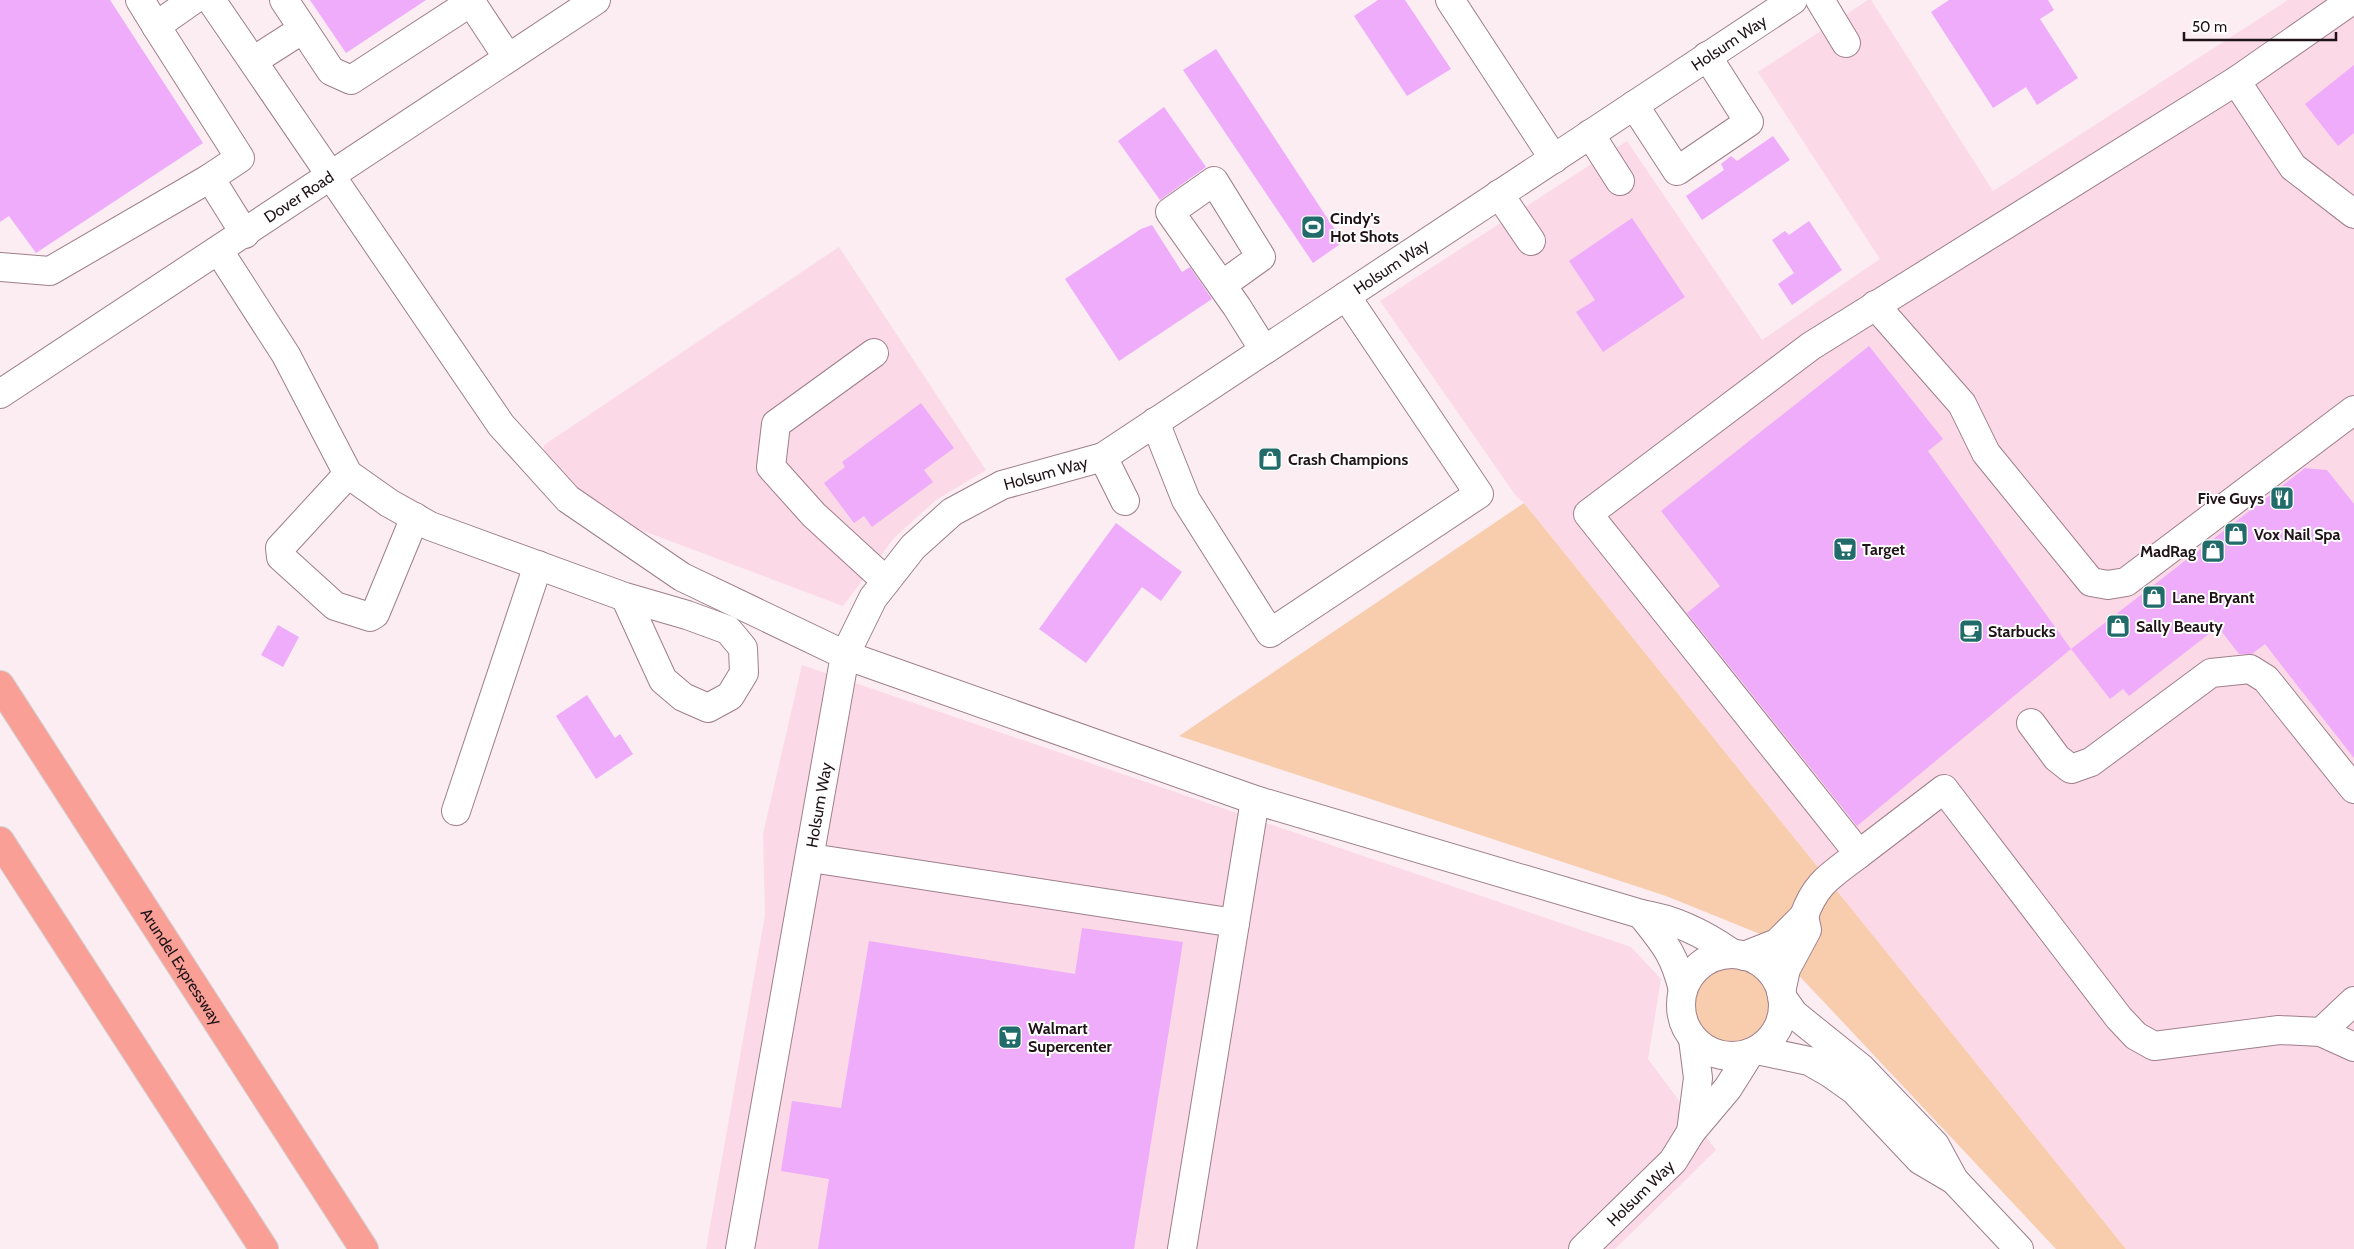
<svg xmlns="http://www.w3.org/2000/svg" width="2354" height="1249" viewBox="0 0 2354 1249" font-family="Cabin,sans-serif">
  <rect width="100%" height="100%" fill="#fbedf2"/>
  <path fill="#fcd9e6" d="M1868 0H1871L1993 191 2288 0H2354V1249H2126L1524 503 1516 496 1380 301 1627 141 1762 340 1880 259 1758 72Z
    M839 247 986 470 936 500 894 538 843 606 569 503 540 474 544 445Z
    M802 665 1631 947 1661 979 1648 1059 1716 1150 1615 1249H706L765 915 763 834Z"/>
  <path fill="#f8cdae" d="M1524 503 2126 1249H2056L1760 934 1666 896 1179 736Z
    M1692 1005a40 40 0 1 1 80 0a40 40 0 1 1-80 0Z"/>
  <path fill="#eeacfa" d="M0 0H110L203 143 36 253 9 216 0 222Z
    M310 0H426L346 53Z
    M1378 0H1405L1451 69 1407 96 1354 16Z
    M1949 0H2048L2054 10 2040 19 2078 78 2037 105 2026 87 1993 108 1931 12Z
    M1216 49 1343 242 1313 263 1183 70Z
    M2354 65V133L2338 146 2305 104Z
    M1164 107 1206 167 1160 200 1118 141Z
    M1773 136 1790 160 1702 220 1686 196 1724 170 1721 164 1731 156 1737 161Z
    M1632 218 1685 297 1603 352 1576 312 1595 300 1569 261Z
    M1809 221 1842 270 1792 305 1778 284 1794 273 1772 240 1785 231 1789 235Z
    M1152 225 1182 272 1190 267 1212 299 1119 361 1065 279 1141 229Z
    M1869 346 1943 439 1928 451 2071 649 1857 826 1687 613 1720 586 1661 511Z
    M921 403 954 448 924 470 933 482 872 527 864 516 854 523 824 483 845 467 842 462Z
    M2305 468 2327 470 2354 504V758L2265 644 2252 654H2239L2218 627 2129 696 2123 689 2110 699 2071 649Z
    M1116 523 1182 572 1161 601 1142 587 1086 663 1039 629Z
    M278 625 299 637 283 667 261 655Z
    M587 695 615 738 620 734 633 754 596 779 556 716Z
    M1082 928 1183 942 1134 1249H818L829 1179 781 1171 792 1101 841 1108 869 941 1075 974Z"/>
  <g fill="none" stroke-linecap="round" stroke-linejoin="round">
    <g stroke="#9e7f8b" stroke-width="30">
      <g id="minor">
        <path d="M140 0 156 26"/>
        <path d="M193 0 156 26 240 158 210 178 245 234"/>
        <path d="M211 0 501 425 568 499 682 577 845 655 1255 800 1641 914C1675 919 1705 934 1733 954"/>
        <path d="M284 0 331 71 351 80 471 2 508 58"/>
        <path d="M1450 0 1554 159"/>
        <path d="M1820 0 1846 43"/>
        <path d="M2352 0 2236 81 1811 346 1588 514 1859 854 1944 789 2119 1018 2136 1036 2154 1046 2279 1030 2321 1032 2354 1047"/>
        <path d="M253 61 303 29"/>
        <path d="M2236 81 2293 167 2354 214"/>
        <path d="M1634 105 1677 171 1749 122 1707 56"/>
        <path d="M1590 134 1620 181"/>
        <path d="M1499 194 1531 241"/>
        <path d="M219 251 286 355 348 474 389 503 430 526 625 597 687 615 728 630 743 648 744 673 730 696 708 708 683 697 663 680 625 597"/>
        <path d="M0 267 50 271 210 178"/>
        <path d="M1222 285 1261 257 1214 181 1170 212 1237 307 1264 350"/>
        <path d="M1875 305 1962 404 1986 453 2091 582 2108 585 2126 582 2354 410"/>
        <path d="M874 353 776 424 771 467 814 515 886 581"/>
        <path id="s1" d="M0 394 596 0"/>
        <path d="M1155 422 1186 500 1270 633 1479 494 1346 296"/>
        <path d="M1103 457 1125 501"/>
        <path d="M348 474 280 548 281 557 335 606 370 617 375 614 415 517"/>
        <path d="M2031 723 2057 758 2071 769 2091 762 2211 673 2250 669 2266 679 2354 789"/>
        <path d="M456 811 538 565"/>
        <path d="M811 858 1235 923"/>
        <path d="M1641 914C1664 943 1674 953 1683 990"/>
        <path d="M1804 916C1816 882 1832 875 1859 854"/>
        <circle cx="1732" cy="1005" r="51"/>
        <path d="M1744 956 1777 943 1804 916 1807 930 1786 969 1781 992"/>
        <path d="M1782 997 1794 1014 1861 1068 1935 1145 1954 1180 2019 1249"/>
        <path d="M2321 1032 2354 1001"/>
        <path d="M1757 1050 1809 1061 1830 1073 1854 1090 1920 1160 1954 1180"/>
        <path d="M1691 1132 1698 1078 1693 1039"/>
        <path id="s2" d="M740 1249 845 655 873 598 913 547 952 512 1002 485 1103 457 1793 0"/>
        <path d="M1182 1249 1255 800"/>
        <path id="s3" d="M1583 1249 1673 1161 1691 1132 1728 1088 1750 1053"/>
      </g>
    </g>
    <g stroke="#d2d0d1" stroke-width="30">
      <g id="highway">
        <path id="s4" d="M0 685 364 1249"/>
        <path d="M0 841 264 1249"/>
      </g>
    </g>
    <use href="#minor" stroke="#fff" stroke-width="28"/>
    <use href="#highway" stroke="#f99f96" stroke-width="28"/>
  </g>
  <defs>
    <g id="stadium-square" transform="scale(1.25)"><rect x="-9" y="-9" width="18" height="18" rx="4" fill="#216c6a" stroke="#fefefe"/><path d="M0-5a6.5 5 0 1 0 0 10a6.5 5 0 1 0 0-10ZM-3.5-1.8h7v3.6h-7Z" fill="#fff"/></g>
    <g id="shop-square" transform="scale(1.25)"><rect x="-9" y="-9" width="18" height="18" rx="4" fill="#216c6a" stroke="#fefefe"/><path d="M-5-2.5h2.3a2.7 3.5 0 0 1 5.4 0H5L5.5 6h-11ZM-1.5-2.5h3a1.5 2.3 0 0 0-3 0Z" fill="#fff"/></g>
    <g id="restaurant-square" transform="scale(1.25)"><rect x="-9" y="-9" width="18" height="18" rx="4" fill="#216c6a" stroke="#fefefe"/><path d="M-5-6h1v4h1v-4h1v4h1v-4h1v5L-1.5 .5V6h-2V.5L-5-1ZM5-6V6H3V1.5H1.5Q1.5-4 5-6Z" fill="#fff"/></g>
    <g id="supermarket-square" transform="scale(1.25)"><rect x="-9" y="-9" width="18" height="18" rx="4" fill="#216c6a" stroke="#fefefe"/><path d="M-6-5.5h2.5l.6 2H6L4.5 2H-2.5L-4.4-4H-6ZM-1.5 3.2a1.3 1.3 0 1 0 .1 0ZM3 3.2a1.3 1.3 0 1 0 .1 0Z" fill="#fff"/></g>
    <g id="cafe-square" transform="scale(1.25)"><rect x="-9" y="-9" width="18" height="18" rx="4" fill="#216c6a" stroke="#fefefe"/><path d="M-5.5-4.5H6V0H3Q3 3.5 0 3.5H-2.5Q-5.5 3.5-5.5 0ZM3-3.2v2h1.7v-2ZM-6 4.5H4V6H-6Z" fill="#fff"/></g>
  </defs>
  <g fill-rule="evenodd">
    <use href="#stadium-square" x="1313" y="227"/>
    <use href="#shop-square" x="1270" y="459"/>
    <use href="#restaurant-square" x="2282" y="498"/>
    <use href="#shop-square" x="2236" y="534"/>
    <use href="#supermarket-square" x="1845" y="549"/>
    <use href="#shop-square" x="2213" y="551"/>
    <use href="#shop-square" x="2154" y="597"/>
    <use href="#shop-square" x="2118" y="626"/>
    <use href="#cafe-square" x="1971" y="631"/>
    <use href="#supermarket-square" x="1010" y="1037"/>
  </g>
  <g text-anchor="middle" stroke-width="4" stroke-linejoin="round" paint-order="stroke">
    <g font-size="16" fill="#1f1318" stroke="#fefefe">
      <text dy="6" stroke="none"><textPath href="#s2" startOffset="1696">Holsum Way</textPath></text>
      <text dy="6" stroke="none"><textPath href="#s1" startOffset="358">Dover Road</textPath></text>
      <text dy="6" stroke="none"><textPath href="#s2" startOffset="1291">Holsum Way</textPath></text>
      <text dy="6" stroke="none"><textPath href="#s2" startOffset="886">Holsum Way</textPath></text>
      <text dy="6" stroke="none"><textPath href="#s2" startOffset="451">Holsum Way</textPath></text>
      <text dy="6" stroke="none"><textPath href="#s4" startOffset="335">Arundel Expressway</textPath></text>
      <text dy="6" stroke="none"><textPath href="#s3" startOffset="80">Holsum Way</textPath></text>
    </g>
    <g font-size="16" font-weight="bold" fill="#1f1318" stroke="#fefefe" text-anchor="start">
      <text x="1330" y="224">Cindy's<tspan x="1330" dy="18">Hot Shots</tspan></text>
      <text x="1288" y="465">Crash Champions</text>
      <text x="2264" y="504" text-anchor="end">Five Guys</text>
      <text x="2254" y="540">Vox Nail Spa</text>
      <text x="1862" y="555">Target</text>
      <text x="2196" y="557" text-anchor="end">MadRag</text>
      <text x="2172" y="603">Lane Bryant</text>
      <text x="2136" y="632">Sally Beauty</text>
      <text x="1988" y="637">Starbucks</text>
      <text x="1028" y="1034">Walmart<tspan x="1028" dy="18">Supercenter</tspan></text>
    </g>
  </g>
  <path d="M2184 32v8h152v-8" fill="none" stroke="#1f1318" stroke-width="2.5"/>
  <text x="2192" y="32" font-size="15" fill="#1f1318" stroke="#fefefe" stroke-width="4" paint-order="stroke">50 m</text>
</svg>
